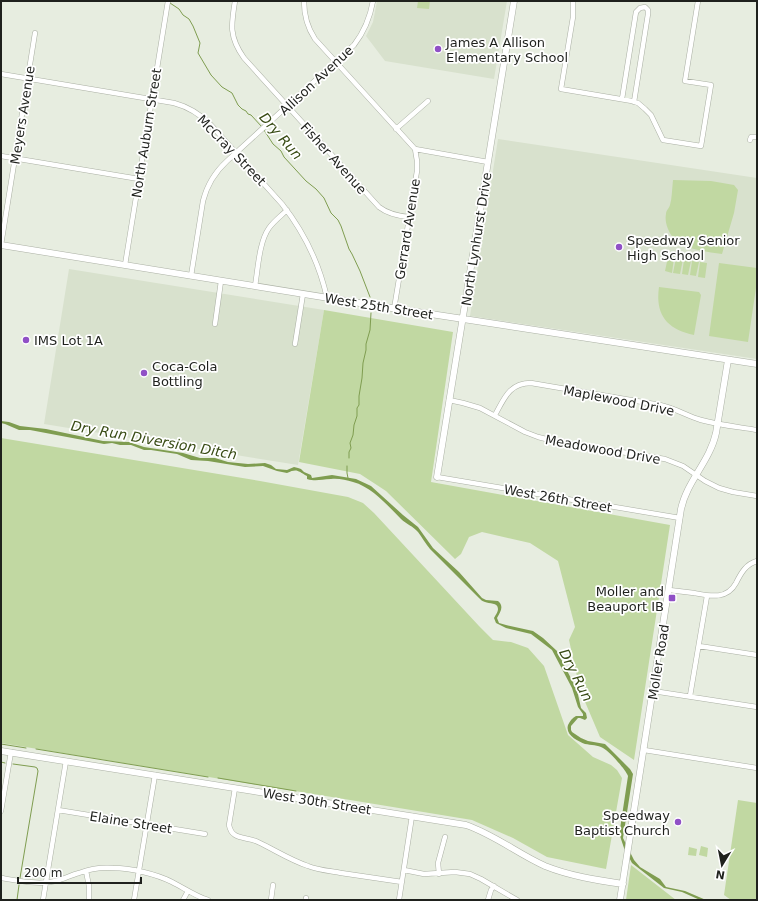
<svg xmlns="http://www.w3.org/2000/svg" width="758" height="901" viewBox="0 0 758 901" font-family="'DejaVu Sans',sans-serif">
  <rect width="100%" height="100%" fill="#e7ede0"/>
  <path fill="#d8e1cd" d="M377 1H507L494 79 385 61 366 36 373 22Z
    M498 139 757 178V359L470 316Z
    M69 269 324 310 298 465 44 424Z"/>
  <path fill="#c1d8a2" d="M418 1H430L429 9 417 8Z
    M673 180 711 181 734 185 738 190 734 213 722 254C704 251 676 250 668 229 666 224 665 219 666 214 666 210 669 209 670 205 672 198 672 189 673 180Z
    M668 257 674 258 672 273 665 271Z
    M676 258 683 259 680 274 673 273Z
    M684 260 691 261 688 275 682 274Z
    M692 261 699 262 696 276 690 275Z
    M700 262 707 263 705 278 698 277Z
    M719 263 757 268V281L748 342 709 336Z
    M659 287 699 292 701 295 694 335C667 329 655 315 659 287Z
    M324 310 453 332 431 482 670 525 634 760 600 737 580 690 569 640 575 627 558 561 530 543 482 532 469 537 461 554 455 559 386 491 360 474 299 462Z
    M1 438 260 481 348 497 363 503 374 513 479 626 493 640 511 642 528 648 544 666 568 735 593 757 611 765 617 770 622 778 606 869 547 857 513 838 472 820 1 743Z
    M738 800 757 803V900H731L724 895Z
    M701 846 708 848 707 857 699 855Z
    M689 847 697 849 696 856 688 855Z
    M631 865 676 900H626Z"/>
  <path fill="#7f9d50" d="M1 421 9 422 20 426 46 429 103 441 129 442 144 447 183 453 200 458H215L228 462 248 464 265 463 271 465 276 469 287 470 294 467 298 468 301 469 304 472 311 475 312 478 332 475 356 479 371 486 403 515 418 527 433 548 459 572 482 598 486 600 498 601C504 606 501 611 497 618L499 623 506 625 533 631 543 638 557 651 577 690 581 708 586 713 587 718 585 720 580 718H578L571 726V730L572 732 581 738 588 741 605 744 630 769 633 774 623 838 634 860 640 867 660 879 666 887 685 891 706 900H700L682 892 664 888 632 863 624 848 620 836V829L628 776C626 770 609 751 603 748 598 745 591 745 585 744 578 741 565 735 568 725 570 721 572 718 576 716H583V714L578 707 572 688 552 650 531 634 506 628 496 623 494 618C495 616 498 612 498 609 498 602 489 604 485 602 482 601 481 600 479 598L430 549C425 543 422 537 418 532 413 526 406 524 401 519 387 505 372 487 353 482 346 480 338 478 331 479 321 479 317 482 307 479V476C298 471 297 468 287 473L277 471 263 466 245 467 208 461 191 460 177 454 151 450H144L131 445H120L112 443 104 444 30 430H19L5 424 1 423Z"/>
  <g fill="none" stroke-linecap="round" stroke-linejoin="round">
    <path stroke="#7f9d50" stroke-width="1" d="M170 3 179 9 183 15 189 19 193 26 200 43 198 53 211 75 222 87 232 93 238 105 242 109 246 111 248 114 251 115 262 127
      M264 130 273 144 281 151 284 157 306 181 316 189 324 198 331 213 338 220 341 226 349 249 352 254 360 271 370 297
      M349 458V452L351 448 350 443 353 435 354 425 357 416V408L359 405V396L362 378 363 363 366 350V344L370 330 371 313
      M347 466V473L348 478
      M1 744 26 748
      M36 749 208 777
      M1 762 5 763
      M13 764 35 767 37 768 38 771 20 878
      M218 778 296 791
      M17 900 19 885"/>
    <g stroke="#abb0a4" stroke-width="5.5">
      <path id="street" d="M235 1C231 25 229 37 244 58L379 207C388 214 398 216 409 217
        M304 1C304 15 307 27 315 39L415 149 488 162
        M573 1V17L561 89 632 101 638 103 645 109 651 115 663 140 701 146 711 85 685 81 698 1
        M1 74 174 103C189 107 200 114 211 125L282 204C304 232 319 262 327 298
        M622 99 636 12 640 8 645 7 648 10V14L634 102
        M396 129 428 101
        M750 140 751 137H757
        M1 156 139 179
        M1 245 35 33
        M125 265 168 1
        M191 276 203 201C207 185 215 172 227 161L354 45C364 32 370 18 373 1
        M255 286C258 269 259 242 269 228 274 221 281 216 287 210
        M394 309 417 171V161L415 149
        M215 324 221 281
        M295 344 303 294
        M449 400 463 403 480 408 525 432 538 437 558 442 665 459 683 466 705 481 719 488 733 492 757 496
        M495 415C504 399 509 383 531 383L660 405C675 408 687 416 701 420 719 425 739 427 757 430
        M437 477 680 518
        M669 590C677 591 686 592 694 593 710 596 727 600 736 583 741 573 746 564 757 561
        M699 646 757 655
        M653 691 757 707
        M690 696 707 596
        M644 750 757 768
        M235 788 229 825C232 841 246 836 258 842 275 850 290 860 308 866 318 870 330 871 341 873 361 876 382 879 402 882
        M58 810 205 834
        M1 811 11 752
        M404 870 424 874 455 872 470 874 481 879 517 900
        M86 871 89 886V900
        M439 874 438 863 445 837
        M1 878C19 881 38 885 56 881 64 879 71 875 79 873 90 869 101 867 113 868 131 868 156 874 172 882 184 888 195 896 208 900
        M43 900 66 761
        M134 900 155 775
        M183 900 188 891
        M271 900 273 885
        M306 900V898
        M399 900 412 816
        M488 900 491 890 494 886"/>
    </g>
    <g stroke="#abb0a4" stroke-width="7">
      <path id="secondary" d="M1 245 372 305 757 364
        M437 477 514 1
        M1 751 466 825C495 835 518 854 545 866 570 876 596 880 623 884
        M620 900 681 509C687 481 710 461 716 433L728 360"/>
    </g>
    <use href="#street" stroke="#fff" stroke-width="4.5"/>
    <use href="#secondary" stroke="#fff" stroke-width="6"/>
  </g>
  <g fill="#9050c6" stroke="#fff" stroke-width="1.5">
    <circle cx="438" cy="49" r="4"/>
    <circle cx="619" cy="247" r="4"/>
    <circle cx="26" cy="340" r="4"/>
    <circle cx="144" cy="373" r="4"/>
    <rect x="668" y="594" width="8" height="8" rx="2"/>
    <circle cx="678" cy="822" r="4"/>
  </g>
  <g text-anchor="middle" stroke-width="3.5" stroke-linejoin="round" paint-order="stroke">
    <g font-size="13" fill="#1f211d" stroke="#fff" text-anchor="start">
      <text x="446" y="47">James A Allison<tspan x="446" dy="15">Elementary School</tspan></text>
      <text x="627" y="245">Speedway Senior<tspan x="627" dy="15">High School</tspan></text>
      <text x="34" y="345">IMS Lot 1A</text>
      <text x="152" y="371">Coca-Cola<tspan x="152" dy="15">Bottling</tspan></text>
      <text x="664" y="596" text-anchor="end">Moller and<tspan x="664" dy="15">Beauport IB</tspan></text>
      <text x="670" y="820" text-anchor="end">Speedway<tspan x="670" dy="15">Baptist Church</tspan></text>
    </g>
    <g font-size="13" fill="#1f211d" stroke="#fff">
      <text transform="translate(316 80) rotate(-43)" y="5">Allison Avenue</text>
      <text transform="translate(22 115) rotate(-81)" y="5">Meyers Avenue</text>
      <text transform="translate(146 133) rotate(-81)" y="5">North Auburn Street</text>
      <text transform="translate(232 150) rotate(46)" y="5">McCray Street</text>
      <text transform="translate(334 158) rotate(48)" y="5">Fisher Avenue</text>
      <text transform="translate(407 229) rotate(-81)" y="5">Gerrard Avenue</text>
      <text transform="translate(476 239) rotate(-81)" y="5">North Lynhurst Drive</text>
      <text transform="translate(379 306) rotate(9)" y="5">West 25th Street</text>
      <text transform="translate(619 400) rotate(11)" y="5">Maplewood Drive</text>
      <text transform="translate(603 449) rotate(10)" y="5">Meadowood Drive</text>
      <text transform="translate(558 498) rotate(10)" y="5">West 26th Street</text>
      <text transform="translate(658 662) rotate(-81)" y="5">Moller Road</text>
      <text transform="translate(317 801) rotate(9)" y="5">West 30th Street</text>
      <text transform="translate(131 822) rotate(9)" y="5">Elaine Street</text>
    </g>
    <g font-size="14" font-style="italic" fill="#394c15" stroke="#fff">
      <text transform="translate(281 136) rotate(49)" y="5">Dry Run</text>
      <text transform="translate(154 440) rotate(10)" y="5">Dry Run Diversion Ditch</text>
      <text transform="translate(576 675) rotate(63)" y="5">Dry Run</text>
    </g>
  </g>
  <rect width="758" height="901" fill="none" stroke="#1f211d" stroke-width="4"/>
  <g transform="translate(722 865) rotate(190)" stroke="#ffffff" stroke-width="3" paint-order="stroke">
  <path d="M0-3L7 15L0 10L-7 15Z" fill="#1f211d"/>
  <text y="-6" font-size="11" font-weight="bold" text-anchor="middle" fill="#1f211d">N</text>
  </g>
  <path d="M18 877v6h123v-6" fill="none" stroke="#1f211d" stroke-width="2"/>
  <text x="24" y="877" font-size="12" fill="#1f211d" stroke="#ffffff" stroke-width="3" paint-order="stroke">200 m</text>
</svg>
